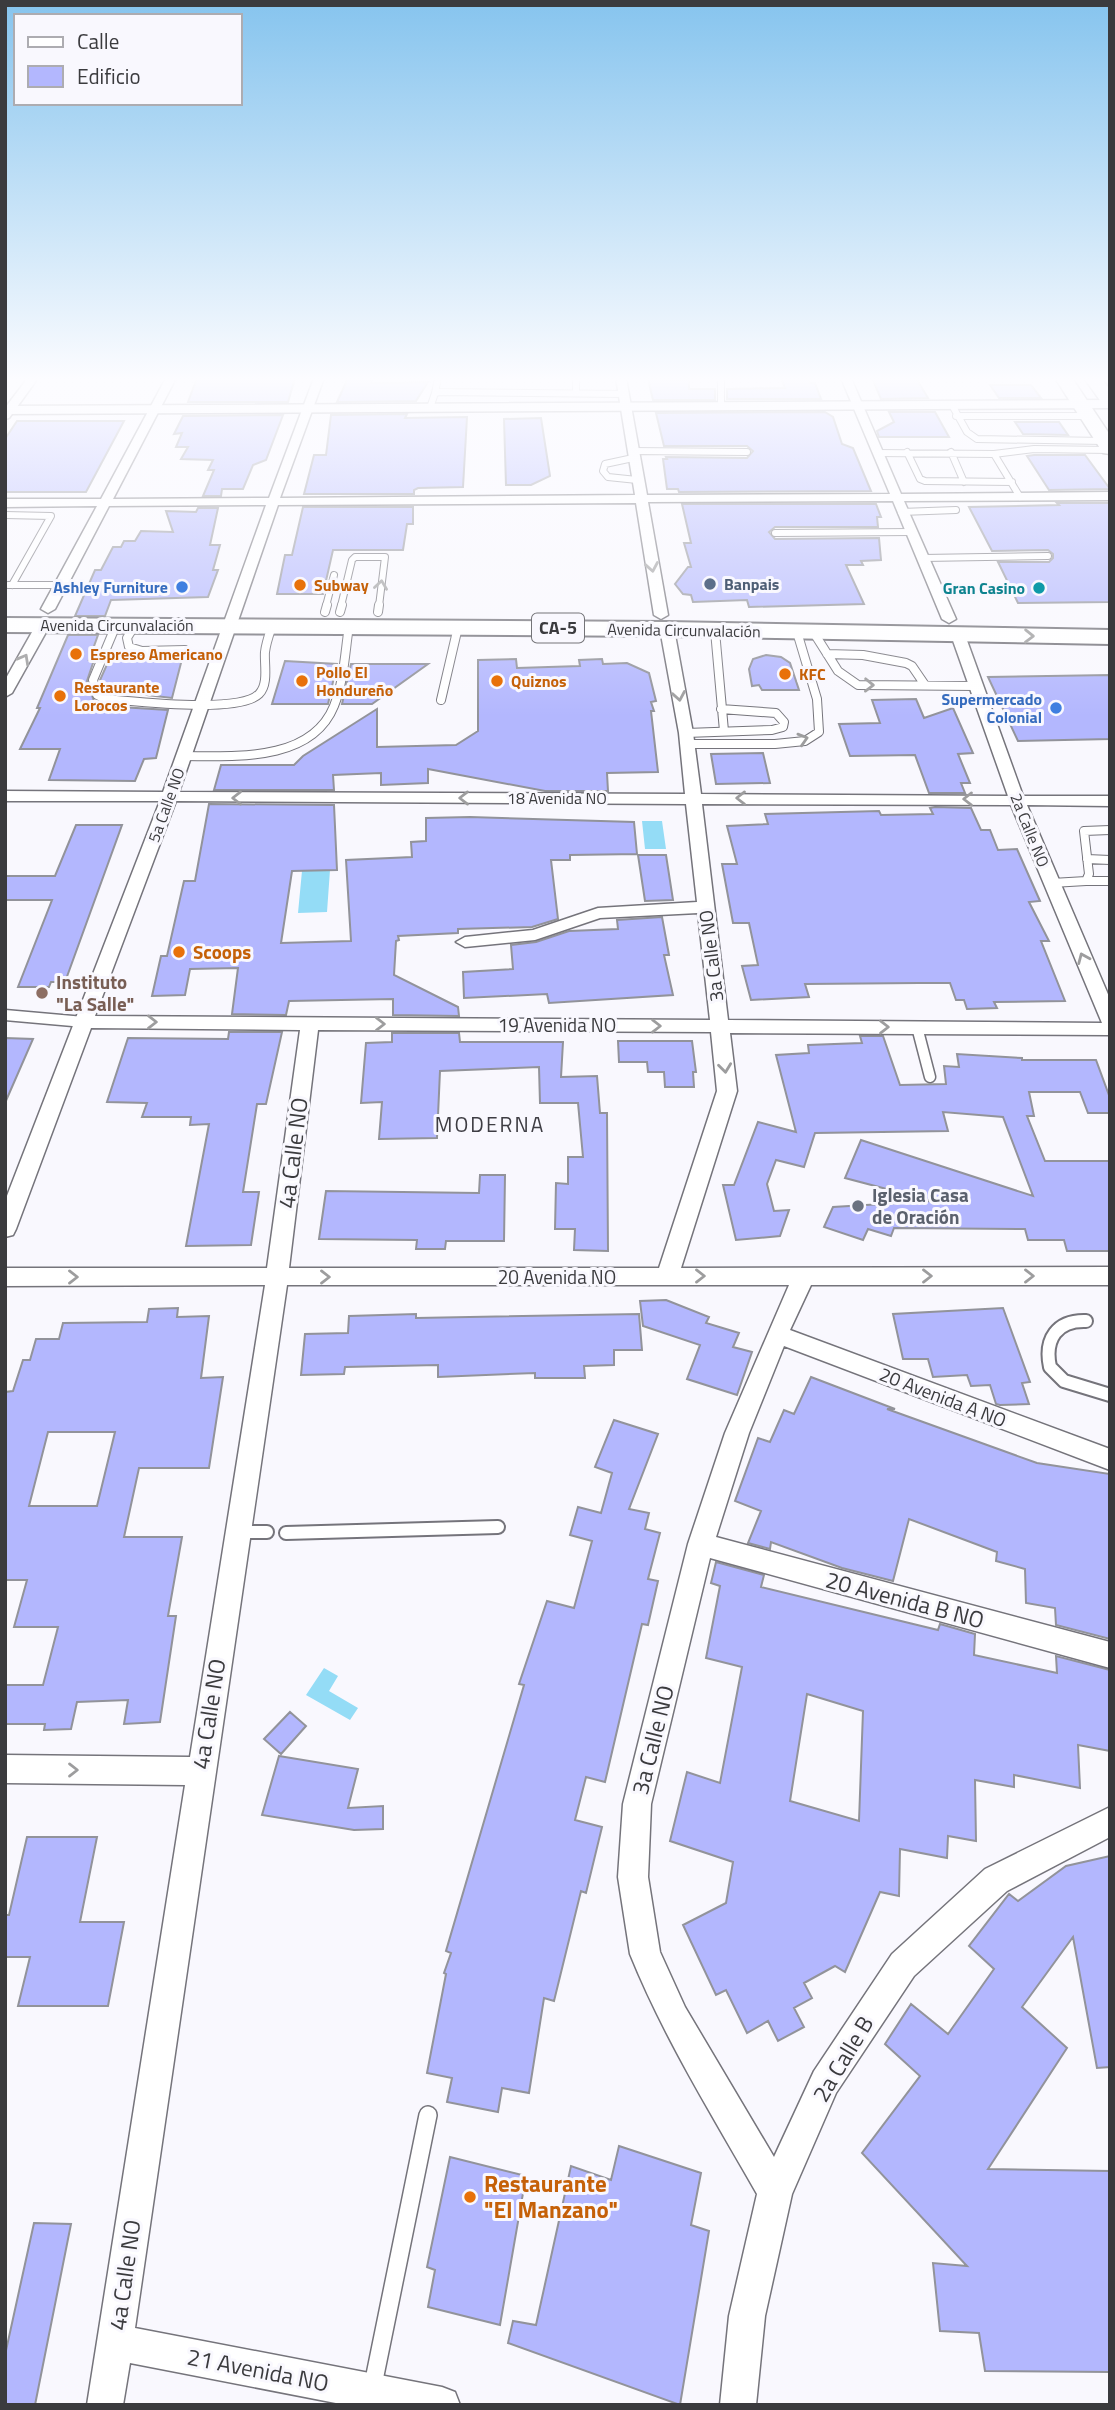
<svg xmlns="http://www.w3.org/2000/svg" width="1115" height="2410" viewBox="0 0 1115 2410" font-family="'Titillium Web',sans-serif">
  <rect width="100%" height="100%" fill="#f9f8fe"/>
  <path fill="#94dcf6" d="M642 821H662L666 849H645Z
    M330 870 327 912 298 913 302 871Z
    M324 1668 338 1676 329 1691 358 1708 350 1720 306 1695Z"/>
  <path fill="#b3b7fe" stroke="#92939a" stroke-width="2" fill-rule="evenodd" d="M197 378H295L288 402H188Z
    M348 378H372L371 383 428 382 416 401 337 402Z
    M781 378H808L810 383H815L821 399H727V389L785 388Z
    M872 378H916L928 398 881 399Z
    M648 379 689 380V389H715V400H653Z
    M990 385H1031L1041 398H999Z
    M825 412 833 417 842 444 853 448 871 491 679 492 678 489H667L663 459H667L666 457 747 458 753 451 747 446H664L656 413Z
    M889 412H935L949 437H879L877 431 894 422Z
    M407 414 405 418 467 417 463 487 418 488 414 490V494H304L314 455H326L331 415Z
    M283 415 266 460 253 465 243 489H222L221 496H203L214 470H208L213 460 181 459 188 447H176L182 433 174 434 183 416Z
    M541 418 550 476 531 485H506L504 419Z
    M17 421H124L86 492H5V439Z
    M1015 422H1059L1068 435 1023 434Z
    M1034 455H1085L1110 489 1049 490 1027 456Z
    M1057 503H1110V602L1018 603 998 562H1049L1053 558V554L1048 550 992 551 969 507 1059 505Z
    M682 504H876L881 517H877L878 527H775L769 532 775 539 879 538 881 560 861 561 863 565H846L864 604 749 607 747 600 693 602 691 595 683 594 675 584 688 567H691L684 543H691Z
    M303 507H413V524H407L403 550H333L323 594H277L285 555H292Z
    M198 508H218L210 545H220L213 570H218L208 597 111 600 105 616H75L95 570H101L113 547H121L124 541H135L141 531 173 532 166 511 196 512Z
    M68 635H98L89 660H94L87 681 94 701 104 706 168 710 156 758 144 759 135 781 49 780 60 749H20L40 708H37Z
    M766 655 781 657 790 663 799 690H762L759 685 752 686 749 669 753 659Z
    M182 659 172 698 103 690 100 680 109 660Z
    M516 659 517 668 580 666 579 660 602 659 603 664 627 663 649 673 656 701 651 702 654 711H651L658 772 607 773 608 791H545L428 769V783L381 785V773L333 775 334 790H214L221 765H294L303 756 377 709V747L456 745 478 731V660Z
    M285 661 337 664 328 704H272Z
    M351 664H428L372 704H342Z
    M1110 675V739L1018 741 988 677Z
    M916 699 924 718 953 708 973 753 958 754 970 783H961L965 793H929L915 755 850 756 839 724 880 723 872 700Z
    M763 753 770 783 716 784 711 754Z
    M209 804 334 805 337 870 292 871 281 943 351 941 346 860 412 857 411 842 426 841V818L470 817 634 822 637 854 570 855V860H551L558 919 532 927 458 929V933L398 936 399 940 396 941 394 975 458 1007 459 1016 393 1015V999L289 1001 286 1015 232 1014 238 968 190 969 185 995 152 996 161 956H167L184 881H195Z
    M935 807 971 808 981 830H990L998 850 1017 849 1040 901 1029 902 1049 941H1041L1065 1001 994 1002 997 1008 967 1009 964 1000H956L950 983H919L805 984 809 997 751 1000 742 966 758 965 749 923H733L722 864H737L727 826 768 824 765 814 879 811 881 815 933 814 930 808Z
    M76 825H122L65 982H51L49 987H18L52 900H5V876H55Z
    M638 855H666L673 900 645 901Z
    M662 917 669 955H664L673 995 549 1003 547 994 464 998 463 972 513 969 511 945 536 942 569 931 618 929 617 920Z
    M229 1032H282L266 1104H257L243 1192H259L251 1245 186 1246 209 1124 190 1125 191 1117H142L147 1103 107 1102 128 1038 228 1039Z
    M392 1033H459L460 1042H563L561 1077 597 1076 600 1113H607L608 1251 574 1250 575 1229H555L556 1183 568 1184V1157H583L578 1103H540L539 1067 440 1071 437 1138 379 1139 382 1102 361 1103 366 1043 392 1042Z
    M860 1036H883L900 1085 946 1084 944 1066 959 1067 957 1054 1022 1058V1060H1096L1110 1098V1113H1088L1080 1092H1029L1034 1116H1027L1045 1161H1110V1251H1067L1064 1240H1028L1025 1229 894 1228 891 1236 868 1229 863 1240 824 1227 833 1207 932 1201 845 1178 861 1140 1033 1196 1003 1117 943 1112 948 1131 815 1133 804 1167 776 1160 767 1184 774 1211 789 1210 780 1236 736 1240 723 1185H734L758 1122 796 1132 776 1055 809 1053 808 1045 862 1043Z
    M5 1038 33 1039 5 1103Z
    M618 1041H692L696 1072H693L694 1087H665L664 1072H648L647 1062H619Z
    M480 1175H505L504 1241H446L445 1249H416L417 1240 319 1239 326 1191 479 1193Z
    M666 1300 709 1317 706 1323 739 1333 733 1347 752 1352 737 1395 687 1379 700 1345 643 1326 640 1301Z
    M178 1308 177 1317 209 1316 201 1378 223 1377 209 1468H139L124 1537H182L168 1616H176L160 1722 124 1724 128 1700 77 1702 71 1729 44 1730 45 1724H5V1685H43L58 1627H14L27 1580H5V1392L13 1391 23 1360H30L36 1339H59L63 1323 147 1322 149 1309ZM48 1432H115L97 1506H29Z
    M1003 1308 1030 1382 1022 1383 1029 1404 1000 1405 996 1404 990 1385 971 1386 967 1375 933 1377 928 1359H903L893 1314Z
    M416 1314V1318L639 1314 642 1350H614V1365L584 1366 585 1378H535V1373L438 1377V1365L345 1367 344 1374 301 1375 305 1334 348 1333 349 1316Z
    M811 1377 895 1409H887L1037 1463 1110 1474V1639L1056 1625 1055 1608 1026 1603 1025 1569 996 1561 997 1552 909 1519 893 1581 842 1568 771 1542 770 1549 748 1543 761 1511 735 1501 758 1438 770 1442 784 1410 794 1414Z
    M614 1420 658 1434 629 1509 649 1513 645 1529 660 1533 648 1579 658 1581 648 1625 642 1624 605 1782 586 1777 575 1820 602 1827 586 1893 581 1891 554 2001 544 1998 529 2093 502 2088 498 2112 447 2102 452 2078 427 2073 446 1974 444 1973 451 1953 446 1951 524 1685 519 1684 547 1601 574 1608 592 1541 570 1535 578 1507 601 1513 612 1473 595 1467Z
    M716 1562 764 1575 761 1587 938 1630 940 1624 975 1634 974 1655 1057 1673 1056 1656 1110 1670V1751L1078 1745 1080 1788 1014 1775V1787L975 1780 976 1841 948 1836 947 1858 900 1849 899 1896 880 1892 845 1972 835 1966 804 1983 812 1998 794 2008 804 2027 778 2041 768 2021 747 2033 726 1990 716 1995 683 1925 726 1903 733 1862 670 1841 687 1772 720 1783 742 1667 706 1658 720 1586 711 1583ZM807 1694 863 1711 859 1821 790 1801Z
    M290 1712 306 1726 281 1754 264 1739Z
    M279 1756 358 1769 348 1808 383 1806V1829L354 1830 262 1815Z
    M27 1837H97L80 1922H124L108 2006H18L30 1957H5V1915H9Z
    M1110 1856V2067L1097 2068 1073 1937 1022 2007 1067 2048 988 2169 1110 2171V2372L985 2371 979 2333 940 2331 933 2263 967 2266 862 2153 920 2076 885 2044 911 2004 948 2034 994 1969 969 1946 1009 1894 1018 1901 1066 1866Z
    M619 2146 701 2173 691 2225 709 2231 680 2405 508 2343 513 2321 536 2325 571 2166 611 2180Z
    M450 2157 526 2176 500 2325 428 2307 435 2270 427 2267Z
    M34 2223 71 2224 35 2405H5V2355Z"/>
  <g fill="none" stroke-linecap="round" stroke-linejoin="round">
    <g stroke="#75747b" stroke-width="8">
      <path id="lane-far4" d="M576 378V393
        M721 378V406
        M1106 378 1110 382
        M435 393 438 378
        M952 405 967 432 977 439 1104 441
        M430 408 435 393 440 392 623 394
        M956 416H1089
        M632 451 747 452
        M907 452 920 479 925 481 1012 482
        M951 452 964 482
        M877 453 994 454 1020 497
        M994 454 1034 449 1110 450
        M633 458 605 464 603 471 608 477 637 480
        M901 512 956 510
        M5 515 51 516 12 585
        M775 533 911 532
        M922 558 1048 556
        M8 585H60
        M326 606 334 575
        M341 606 352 560 355 557H385L379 606"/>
    </g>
    <g stroke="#75747b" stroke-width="10">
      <path id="lane-far3" d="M325 612 327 605
        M340 612 342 605
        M378 612 379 605
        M116 625 93 680 97 695 105 699C134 701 239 714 259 694 269 684 264 664 265 652 266 643 269 635 272 626
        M135 625 127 638 129 647 142 651 185 650
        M715 631 724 731
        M814 633 838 671 858 685 976 686
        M827 654 863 655 906 663 912 666 925 685
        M441 700 458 627
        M686 733 772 730 783 727 784 722 776 713 721 709
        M687 744H775L805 741 819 732 817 699 797 632
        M183 756C232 756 311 763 334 706 344 681 345 652 349 626
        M1087 859 1110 860
        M1086 881H1110
        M1052 883 1086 881 1089 874 1084 831 1110 830"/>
    </g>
    <g stroke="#75747b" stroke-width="13">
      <path id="lane-far2" d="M5 1015 84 1022
        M917 1027 930 1077"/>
    </g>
    <g stroke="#75747b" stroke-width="16">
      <path id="lane-far1" d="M1086 1321C1057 1320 1044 1339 1050 1367L1064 1381 1110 1395
        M239 1532H267
        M286 1533 498 1527"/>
    </g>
    <g stroke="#75747b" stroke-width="20">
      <path id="lane" d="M373 2385 428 2115"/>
    </g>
    <g stroke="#75747b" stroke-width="3">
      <path id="street" d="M28 378H38L9 418 5 419V408Z
        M166 378H176L113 499 269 498 314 378H324L280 498 635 495 616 378H626L647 495 890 494 841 378H851L901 494 1110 492V500L904 501 956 619 949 623 942 619 893 501 648 502 668 615 661 619 654 615 636 503 278 505 179 792 685 794 679 733 660 629 667 625 674 629 693 733 701 794 1008 796 951 635 958 631 965 635 1023 796H1110V806L1027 805 1110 999V1035L730 1033 737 1091 681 1268 1110 1267V1285H811L790 1330 1110 1449V1470L784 1346 749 1433 716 1537 1110 1642V1668L710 1558 651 1804 648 1877 660 1952 685 2007 774 2157 814 2071 892 1954 985 1869 1110 1807V1837L1007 1891 914 1976 836 2093 792 2194 765 2316 756 2405H720L729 2316 757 2194C712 2115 664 2038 630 1954L618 1877 623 1804 688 1544 725 1433 789 1285H287L135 2328 442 2387 455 2392 460 2405H346L130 2363 123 2405H87L185 1785 5 1783V1755L190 1757 265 1285 5 1286V1268H267L300 1030 91 1028 16 1229 13 1235 5 1237V1201L160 801H5V791L163 792 266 505 109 506 55 609 48 613 41 609 97 506 5 507V499H101ZM176 801 686 804 697 902 598 908 533 930 465 937 456 942 465 947 535 940 600 918 698 913 710 1020 95 1016ZM702 804 1011 805 1102 1023 728 1020ZM318 1030 711 1032 717 1091 659 1268H289Z
        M43 621 50 625 12 693 5 697V680L36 625Z"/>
    </g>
    <g stroke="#75747b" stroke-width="3">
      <path id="secondary" d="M1110 400V408L5 414V406Z"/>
    </g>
    <g stroke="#75747b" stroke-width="3">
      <path id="primary" d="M1055 378H1072L1110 435V454L1103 453Z
        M1084 378H1101L1110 390V407L1104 406Z"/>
    </g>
    <g stroke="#75747b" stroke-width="4">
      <path id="highway" d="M5 618 667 622 1110 630V644L667 636 5 632Z"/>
    </g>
    <use href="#lane-far4" stroke="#fff" stroke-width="6"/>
    <use href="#lane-far3" stroke="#fff" stroke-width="8"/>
    <use href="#lane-far2" stroke="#fff" stroke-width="10"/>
    <use href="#lane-far1" stroke="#fff" stroke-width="12"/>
    <use href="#lane" stroke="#fff" stroke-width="17"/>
    <use href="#street" fill="#fff" fill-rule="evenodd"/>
    <use href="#secondary" fill="#fff" fill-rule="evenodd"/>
    <use href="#primary" fill="#fff" fill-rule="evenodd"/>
    <use href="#highway" fill="#fff" fill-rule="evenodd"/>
  </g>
  <defs><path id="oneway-chevron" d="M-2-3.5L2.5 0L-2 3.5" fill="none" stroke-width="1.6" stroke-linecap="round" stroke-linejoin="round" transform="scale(1.75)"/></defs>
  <g stroke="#9d9d9e">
    <use href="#oneway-chevron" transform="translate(652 567) rotate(80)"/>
    <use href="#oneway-chevron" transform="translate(381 585) rotate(-82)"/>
    <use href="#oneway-chevron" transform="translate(1029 636) rotate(1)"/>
    <use href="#oneway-chevron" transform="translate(24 659) rotate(-61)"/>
    <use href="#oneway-chevron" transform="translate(869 685) rotate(1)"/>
    <use href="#oneway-chevron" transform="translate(679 696) rotate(80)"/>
    <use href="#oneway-chevron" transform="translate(803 739) rotate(-17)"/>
    <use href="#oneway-chevron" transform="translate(237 798) rotate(180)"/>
    <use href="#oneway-chevron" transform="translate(464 798) rotate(180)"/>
    <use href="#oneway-chevron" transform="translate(741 798) rotate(-180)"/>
    <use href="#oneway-chevron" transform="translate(968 799) rotate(-180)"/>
    <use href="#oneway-chevron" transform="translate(1083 958) rotate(-113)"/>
    <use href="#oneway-chevron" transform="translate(152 1022)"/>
    <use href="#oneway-chevron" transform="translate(380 1024)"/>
    <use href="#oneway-chevron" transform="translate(656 1026)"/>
    <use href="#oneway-chevron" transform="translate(884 1027)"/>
    <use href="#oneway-chevron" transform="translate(725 1068) rotate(83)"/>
    <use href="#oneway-chevron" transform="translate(700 1276)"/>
    <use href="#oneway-chevron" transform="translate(927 1276)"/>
    <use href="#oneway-chevron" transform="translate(1029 1276)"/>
    <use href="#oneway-chevron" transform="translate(73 1277)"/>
    <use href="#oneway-chevron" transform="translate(325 1277)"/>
    <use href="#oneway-chevron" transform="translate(73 1770)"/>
  </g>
  <linearGradient id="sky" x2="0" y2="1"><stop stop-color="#86c4ee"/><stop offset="0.53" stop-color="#fcfcff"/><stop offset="1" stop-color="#fcfcff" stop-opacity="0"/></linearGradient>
  <rect width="1115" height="716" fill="url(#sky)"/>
  <circle fill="#5c6f8a" stroke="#f9f8fe" stroke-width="2.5" cx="710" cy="584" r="7"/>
  <g fill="#e8710a" stroke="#f9f8fe" stroke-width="2.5">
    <circle cx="300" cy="585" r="7"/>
    <circle cx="76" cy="654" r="7"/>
    <circle cx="785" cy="674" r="7"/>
    <circle cx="302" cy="681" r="7"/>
    <circle cx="497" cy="681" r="7"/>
    <circle cx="60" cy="696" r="7"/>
    <circle cx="179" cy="952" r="7"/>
    <circle cx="470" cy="2197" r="7"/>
  </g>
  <g fill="#3f7fe0" stroke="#f9f8fe" stroke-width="2.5">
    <circle cx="182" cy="587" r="7"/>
    <circle cx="1056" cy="708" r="7"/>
  </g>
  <circle fill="#0f9aa8" stroke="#f9f8fe" stroke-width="2.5" cx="1039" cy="588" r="7"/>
  <circle fill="#8d6e63" stroke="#f9f8fe" stroke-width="2.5" cx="42" cy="993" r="7"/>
  <circle fill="#6b7280" stroke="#f9f8fe" stroke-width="2.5" cx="858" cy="1206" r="7"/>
  <g text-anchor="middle" stroke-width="6" stroke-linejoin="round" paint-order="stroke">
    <g font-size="16" font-weight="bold" fill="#4e5e75" stroke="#f9f8fe" text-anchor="start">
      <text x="724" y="590">Banpais</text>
    </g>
    <g font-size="16" font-weight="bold" fill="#c56008" stroke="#f9f8fe" text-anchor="start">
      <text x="314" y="591">Subway</text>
      <text x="90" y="660">Espreso Americano</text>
      <text x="316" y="678">Pollo El<tspan x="316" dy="18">Hondureño</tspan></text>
      <text x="799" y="680">KFC</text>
      <text x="511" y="687">Quiznos</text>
      <text x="74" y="693">Restaurante<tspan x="74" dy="18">Lorocos</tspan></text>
    </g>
    <g font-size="16" font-weight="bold" fill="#366cbe" stroke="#f9f8fe" text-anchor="end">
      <text x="168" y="593">Ashley Furniture</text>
      <text x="1042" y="705">Supermercado<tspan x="1042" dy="18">Colonial</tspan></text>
    </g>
    <g font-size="16" font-weight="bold" fill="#0d838f" stroke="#f9f8fe" text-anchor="end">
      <text x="1025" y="594">Gran Casino</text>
    </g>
    <g font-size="16" fill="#3b3b3e" stroke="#f9f8fe">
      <text x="117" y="631">Avenida Circunvalación</text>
      <text transform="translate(684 630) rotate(1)" y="6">Avenida Circunvalación</text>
      <text x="557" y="804">18 Avenida NO</text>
      <text transform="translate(166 805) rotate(-70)" y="6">5a Calle NO</text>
      <text transform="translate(1030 830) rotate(68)" y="6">2a Calle NO</text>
    </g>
    <rect fill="#f9f8fe" stroke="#747478" stroke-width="2" x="532" y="613.5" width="52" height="29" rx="5"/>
    <g font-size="18" font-weight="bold" fill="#3b3b3e">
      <text x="558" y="634">CA-5</text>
    </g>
    <g font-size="19" font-weight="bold" fill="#c56008" stroke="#f9f8fe" text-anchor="start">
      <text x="193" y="959">Scoops</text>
    </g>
    <g font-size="19" fill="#3b3b3e" stroke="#f9f8fe">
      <text transform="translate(711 956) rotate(-97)" y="7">3a Calle NO</text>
      <text x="557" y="1032">19 Avenida NO</text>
      <text x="557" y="1284">20 Avenida NO</text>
      <text transform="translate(943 1397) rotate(21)" y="7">20 Avenida A NO</text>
    </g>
    <g font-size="19" font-weight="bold" fill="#785e54" stroke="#f9f8fe" text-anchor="start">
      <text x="56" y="989">Instituto<tspan x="56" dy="22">"La Salle"</tspan></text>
    </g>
    <g font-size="19" font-weight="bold" fill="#5b616d" stroke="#f9f8fe" text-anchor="start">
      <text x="872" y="1202">Iglesia Casa<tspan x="872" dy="22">de Oración</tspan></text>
    </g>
    <g font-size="21" letter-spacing="2" fill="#3e3d43" stroke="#f9f8fe">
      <text x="490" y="1132">MODERNA</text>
    </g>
    <g font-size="23" fill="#3b3b3e" stroke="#f9f8fe">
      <text transform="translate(293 1153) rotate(-83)" y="8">4a Calle NO</text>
      <text transform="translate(905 1600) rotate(15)" y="8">20 Avenida B NO</text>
      <text transform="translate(209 1714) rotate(-81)" y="8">4a Calle NO</text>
      <text transform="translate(653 1740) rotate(-76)" y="8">3a Calle NO</text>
      <text transform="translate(843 2059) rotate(-59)" y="8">2a Calle B</text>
      <text transform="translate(125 2275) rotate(-82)" y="8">4a Calle NO</text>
      <text transform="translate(258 2370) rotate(11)" y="8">21 Avenida NO</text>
    </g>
    <g font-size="23" font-weight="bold" fill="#c56008" stroke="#f9f8fe" text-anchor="start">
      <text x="484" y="2192">Restaurante<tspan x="484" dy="26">"El Manzano"</tspan></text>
    </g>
  </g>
  <rect width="1115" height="2410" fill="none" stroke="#3b3b3e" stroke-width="14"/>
  <rect x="14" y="14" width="228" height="91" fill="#f9f8fe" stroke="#adacb1" stroke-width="2"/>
  <rect x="28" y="37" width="35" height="10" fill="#ffffff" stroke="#adacb1" stroke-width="2"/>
  <text x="77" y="49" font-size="21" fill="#3b3b3e">Calle</text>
  <rect x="28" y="66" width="35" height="21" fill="#b3b7fe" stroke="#adacb1" stroke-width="2"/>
  <text x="77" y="84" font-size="21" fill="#3b3b3e">Edificio</text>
</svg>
